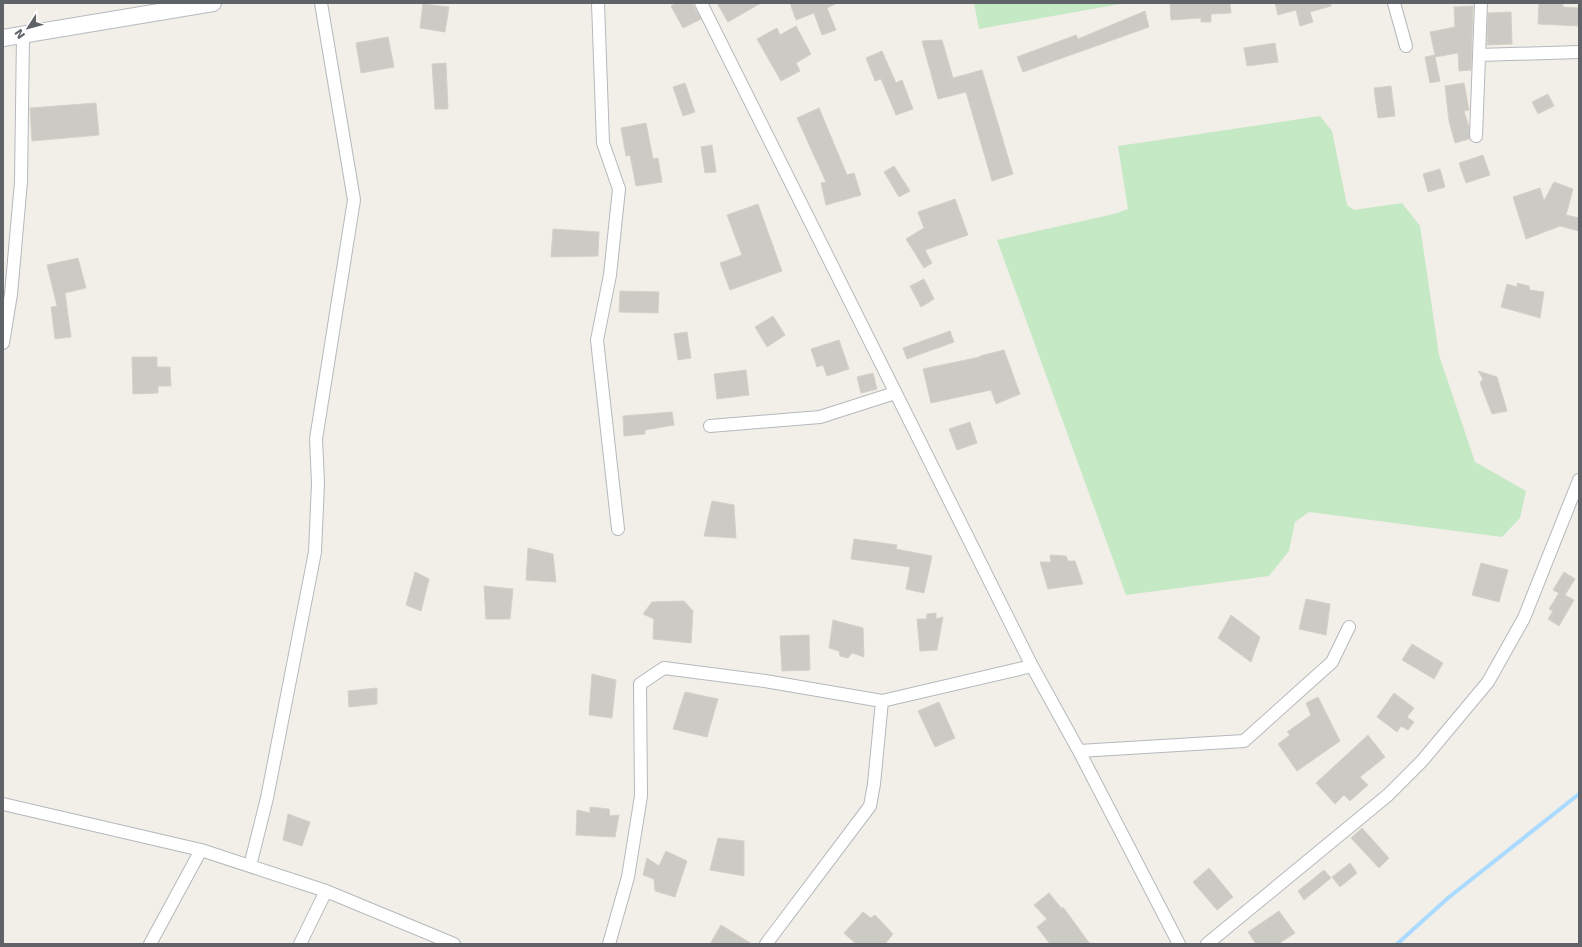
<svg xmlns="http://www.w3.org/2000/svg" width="1582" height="947" viewBox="0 0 1582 947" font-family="'DejaVu Sans',sans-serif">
  <rect width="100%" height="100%" fill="#f1efe8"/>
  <path fill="#c5e8c5" d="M974 3H1126L979 29Z
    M1320 116 1332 131 1347 205 1354 210 1402 203 1420 226 1439 355 1475 462 1526 491 1520 518 1502 537 1309 512 1295 522 1289 551 1269 576 1126 595 997 240 1114 214 1128 209 1118 146Z"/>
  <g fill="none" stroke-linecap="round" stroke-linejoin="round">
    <path stroke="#aadaff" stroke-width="4" d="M1397 944 1448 898 1579 794"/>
  </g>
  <path fill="#cccac5" stroke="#d6d1c6" d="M676 3H692L701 19 683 28 671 6Z
    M717 3H761L728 22Z
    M790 3H837L827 8 836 30 822 35 814 13 796 20Z
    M1170 3H1230L1231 13 1211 14V22H1201V18L1171 20Z
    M1275 3H1331V6L1310 12 1313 22 1300 26 1296 10 1278 15Z
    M1539 3H1563V7L1579 8V26L1538 24Z
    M423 4 449 7 445 32 420 28Z
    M1473 6 1471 70 1459 71 1458 53 1435 57 1440 81 1430 83 1425 57 1435 55 1430 32 1455 27 1454 7Z
    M1145 11 1149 27 1023 72 1017 57 1076 35 1078 39Z
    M1511 12 1512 44 1487 45 1488 13Z
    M796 26 811 54 796 63 800 71 781 81 757 39 777 28 780 35Z
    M388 37 394 67 361 73 356 43Z
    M942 40 953 78 982 70 1013 174 992 181 966 92 938 99 922 41Z
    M1275 43 1278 62 1247 66 1244 48Z
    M882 51 896 83 902 80 913 109 896 115 881 79 875 81 866 58Z
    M446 63 448 109H435L432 64Z
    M685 83 695 112 683 116 673 87Z
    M1464 83 1469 110 1464 111 1469 127V139L1455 143 1449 121 1445 86Z
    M1391 86 1395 116 1378 118 1374 88Z
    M1548 94 1554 106 1538 114 1532 102Z
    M96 103 99 135 32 141 30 108Z
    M819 108 847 175 854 173 861 195 826 205 821 183 826 182 797 118Z
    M646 123 653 159 658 158 662 182 636 186 630 155 626 156 621 128Z
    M712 145 716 172 705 173 701 147Z
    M1483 155 1490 175 1466 183 1459 163Z
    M894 166 910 191 899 197 884 172Z
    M1440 169 1445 187 1428 192 1423 174Z
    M1554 182 1573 189 1566 215 1579 218V231L1560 226 1526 239 1513 197 1540 188 1544 201Z
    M955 199 968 235 925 250 932 263 924 268 906 239 924 228 918 212Z
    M758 204 782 271 730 290 720 263 742 255 727 215Z
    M553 229 599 232 598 256 551 257Z
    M78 258 86 288 65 293 71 337 55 339 51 307 57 306 47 265Z
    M924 279 934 299 921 307 910 286Z
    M1517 283 1529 286 1530 290 1544 292 1540 318 1501 307 1507 284 1517 287Z
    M620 291 659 292 658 313 619 312Z
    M773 316 785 335 767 347 755 327Z
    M950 331 954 342 907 359 903 348Z
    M687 332 691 358 678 360 674 334Z
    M839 340 849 369 827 376 823 365 817 367 811 349Z
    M1004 350 1020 394 996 404 991 390 931 403 923 369 980 357V356Z
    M132 357H157V367H170L171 386H158V393L133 394Z
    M746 370 749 395 717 399 714 374Z
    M1478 371 1497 377 1507 411 1492 414 1480 383 1483 379Z
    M873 373 877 389 861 393 857 377Z
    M672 412 674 425 645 430V434L624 436 623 416Z
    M970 422 977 443 957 450 949 429Z
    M712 501 734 505 736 538 704 536Z
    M854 539 897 545 896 549 932 556 924 593 906 589 910 567 851 559Z
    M528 548 553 554 556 582 526 580Z
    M1050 555 1066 556 1068 561H1075L1083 584 1048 589 1040 562H1051Z
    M1481 563 1508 570 1499 602 1472 595Z
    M415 572 429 579 421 611 406 605Z
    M1564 572 1575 579 1565 595 1574 600 1559 626 1548 619 1553 611 1549 609 1559 593 1553 590Z
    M484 586 513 589 510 619H486Z
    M1306 599 1330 604 1326 635 1299 629Z
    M684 601 693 611 691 643 653 639 654 619 643 614 652 602Z
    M936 613V619L943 617 937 650 920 651 917 619H926L927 614Z
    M1231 615 1260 637 1251 662 1218 638Z
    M833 620 863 628 864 657 852 653 848 658 840 656 839 651 829 648Z
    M809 635 810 670 782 671 780 636Z
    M1412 644 1443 663 1434 679 1402 660Z
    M592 674 616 680 612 718 589 715Z
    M377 688V704L349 707 348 691Z
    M685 692 718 699 707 737 673 729Z
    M1394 693 1414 708 1407 717 1414 722 1408 730 1401 726 1397 732 1377 717Z
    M1318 697 1340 741 1297 771 1278 744 1290 735 1287 732 1311 715 1306 703Z
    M939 702 955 738 935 747 918 711Z
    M1368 735 1385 757 1360 777 1368 785 1350 801 1344 795 1335 804 1316 783Z
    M590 807 609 809 610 816 619 815 615 837 576 835 577 810 590 813Z
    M288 814 310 822 302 846 283 840Z
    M1362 828 1389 858 1379 868 1351 838Z
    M718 838 744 841V876L710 870Z
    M666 851 687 861 675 897 655 891 654 879 643 875 647 858 659 866Z
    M1350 863 1357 873 1340 887 1332 877Z
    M1209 868 1233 897 1217 910 1193 882Z
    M1324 870 1331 878 1304 900 1298 891Z
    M1049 893 1062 909 1063 907 1090 944H1050L1037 927 1047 919 1034 905Z
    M1279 911 1295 933 1278 944H1256L1248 932Z
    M863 912 871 918 875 915 893 934 885 944H856L844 933Z
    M721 925 752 944H710Z"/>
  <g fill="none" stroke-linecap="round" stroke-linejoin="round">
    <g stroke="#b5b8bc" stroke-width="14">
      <path id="minor" d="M598 3 603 143 619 189 610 275 597 340 618 529
        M701 3 1032 666 1079 751 1179 944
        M1394 3 1406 46
        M1479 55 1579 52
        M1476 136 1481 3
        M3 343 11 294 21 182 23 35
        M710 426 820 417 895 393
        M1079 751 1244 741 1332 662 1349 627
        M3 804 201 850 326 891 454 944
        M250 866 267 798 315 552 318 483 316 439 354 200 321 3
        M150 944 201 850
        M300 944 326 891
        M609 944 628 877 641 796 640 684 664 668 765 681 882 701 1032 666
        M766 944 870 806 874 784 882 701
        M1207 944 1388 795 1422 761 1488 682 1524 618 1579 480"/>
    </g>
    <g stroke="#b6babf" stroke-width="18">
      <path id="secondary" d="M3 38 213 3"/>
    </g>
    <use href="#minor" stroke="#fff" stroke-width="12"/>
    <use href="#secondary" stroke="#fff" stroke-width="16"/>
  </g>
  <rect width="1582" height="947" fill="none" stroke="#5f6368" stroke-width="8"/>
  <g transform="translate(28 28) rotate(234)" stroke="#ffffff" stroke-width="3" paint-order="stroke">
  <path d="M0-3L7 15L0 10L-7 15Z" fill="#5f6368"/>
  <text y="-6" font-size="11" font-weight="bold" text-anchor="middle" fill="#5f6368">N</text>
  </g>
</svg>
